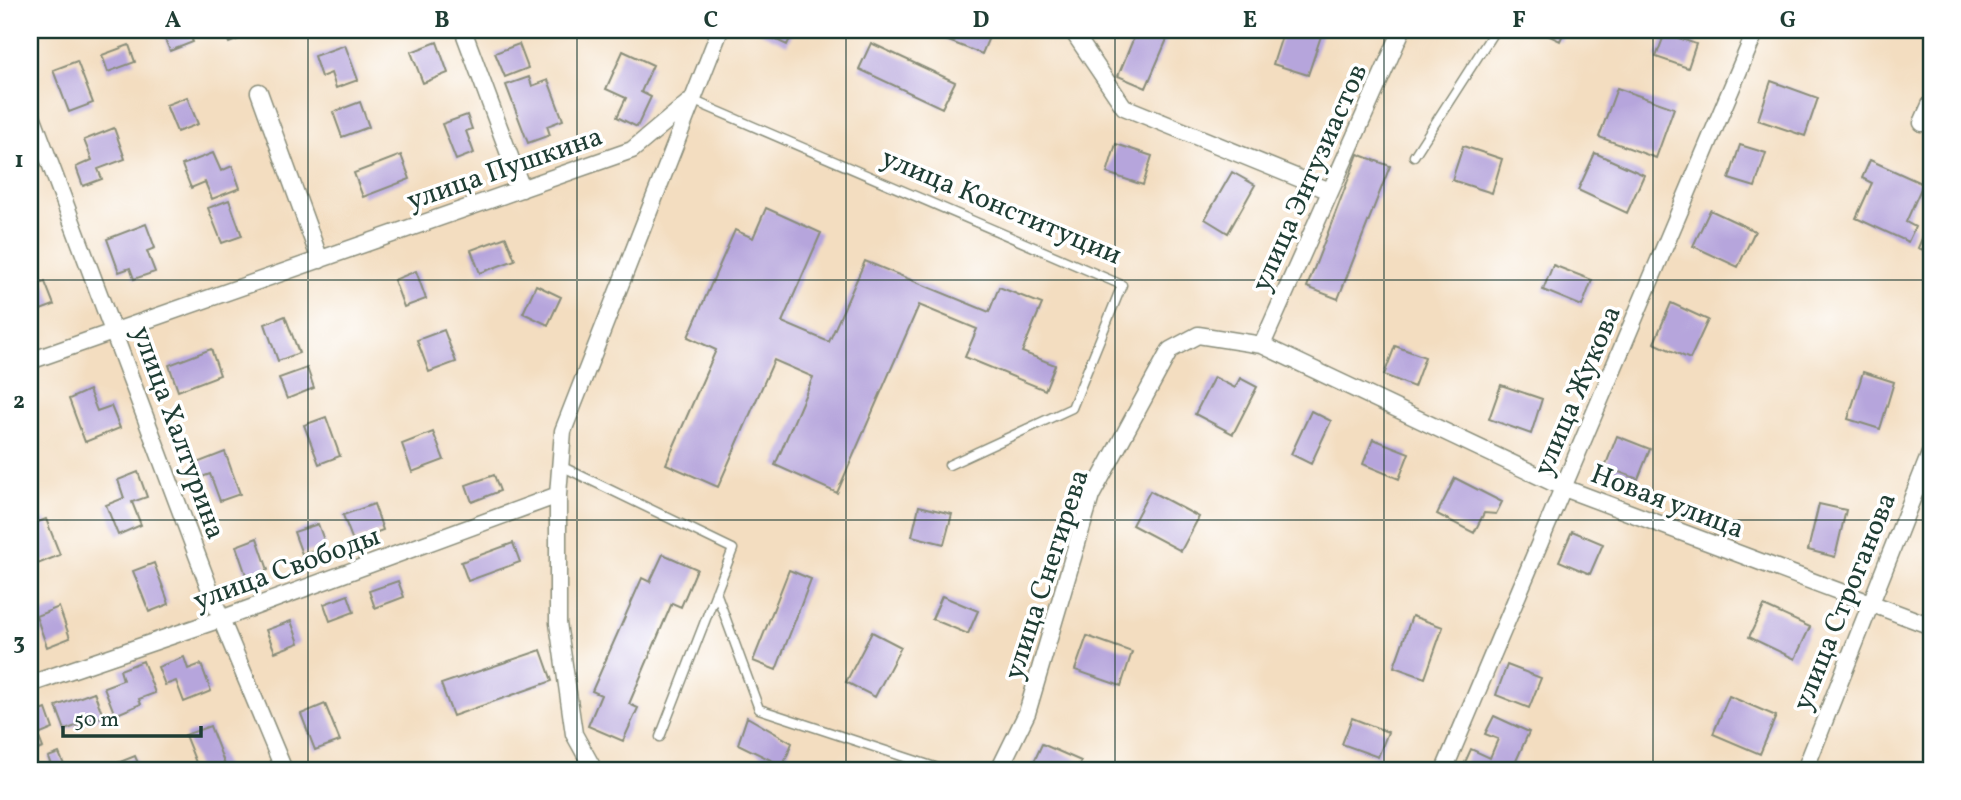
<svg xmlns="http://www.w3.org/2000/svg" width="1961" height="800" viewBox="0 0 1961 800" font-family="Vollkorn,serif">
  <rect width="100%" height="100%" fill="#fff"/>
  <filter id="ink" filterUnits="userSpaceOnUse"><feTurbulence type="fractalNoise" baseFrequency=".0143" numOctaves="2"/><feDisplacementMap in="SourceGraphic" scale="14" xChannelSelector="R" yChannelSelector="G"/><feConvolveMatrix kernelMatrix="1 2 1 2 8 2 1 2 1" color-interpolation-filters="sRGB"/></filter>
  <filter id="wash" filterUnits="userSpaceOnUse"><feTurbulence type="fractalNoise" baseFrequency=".00686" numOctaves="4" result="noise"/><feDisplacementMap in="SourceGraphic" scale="28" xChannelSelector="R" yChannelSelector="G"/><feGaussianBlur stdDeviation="1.57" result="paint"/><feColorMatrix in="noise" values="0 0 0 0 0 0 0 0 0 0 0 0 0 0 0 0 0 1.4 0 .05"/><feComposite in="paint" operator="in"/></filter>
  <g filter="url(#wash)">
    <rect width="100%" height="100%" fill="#f3ddc0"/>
    <g id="blocks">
      <path fill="#b6a5dc" d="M161 30H188L193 42 170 51Z
        M224 30H262L229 43Z
        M755 30H794L787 45Z
        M920 30H992L982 54Z
        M1137 30H1171L1146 88 1118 76Z
        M1284 30H1323L1308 75 1273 64Z
        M1537 30H1565L1560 41Z
        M1665 33 1696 44 1688 68 1656 57Z
        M437 42 448 73 423 83 411 52Z
        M871 43 955 82 942 108 859 69Z
        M519 44 528 68 505 77 495 53Z
        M129 45 135 62 108 72 102 55Z
        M345 45 358 80 336 88 331 73 321 77 314 56Z
        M623 51 653 65 641 92 651 97 637 127 617 117 626 98 606 89Z
        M77 61 93 103 69 112 53 70Z
        M529 77 532 86 548 80 563 120 547 126 550 135 528 143 506 85Z
        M1771 81 1818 98 1805 136 1758 120Z
        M1617 88 1674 108 1656 158 1599 137Z
        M187 97 198 124 177 132 166 105Z
        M360 102 369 127 342 137 333 112Z
        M467 115 472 129 466 131 474 153 456 160 442 124Z
        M114 128 125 159 98 169 102 179 83 186 76 167 92 160 84 140Z
        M1116 144 1152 156 1143 185 1107 173Z
        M1740 145 1766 153 1755 187 1729 179Z
        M1463 146 1502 159 1492 193 1452 180Z
        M213 153 221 171 232 166 240 188 212 199 205 182 191 188 182 165Z
        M1595 153 1644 175 1627 213 1578 190Z
        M1358 154 1390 166 1338 299 1307 287Z
        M401 155 410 179 363 197 354 173Z
        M1870 160 1923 184 1906 222 1915 227 1908 242 1856 218 1872 183 1862 178Z
        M1232 172 1255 185 1228 233 1205 219Z
        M229 200 242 236 222 243 208 208Z
        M766 208 821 233 782 322 829 342 865 261 989 312 999 287 1042 304 1022 352 1055 365 1045 390 965 357 977 329 919 305 837 493 775 465 813 377 774 360 718 487 666 464 716 350 688 337 735 230 753 238Z
        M1710 210 1755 231 1738 267 1693 246Z
        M1931 217V253L1918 248Z
        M146 224 155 248 147 251 155 272 134 279 130 268 119 272 107 239Z
        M506 237 515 260 480 273 471 250Z
        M1553 265 1592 280 1582 306 1543 290Z
        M416 271 426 299 404 307 394 280Z
        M45 282 54 305 30 314V287Z
        M536 285 561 297 548 325 523 313Z
        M1671 303 1708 320 1690 359 1654 343Z
        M285 316 299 353 278 361 265 324Z
        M444 330 456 362 429 372 417 340Z
        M1395 346 1425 357 1414 387 1384 375Z
        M211 349 220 375 178 391 169 365Z
        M307 368 314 388 287 399 279 378Z
        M1863 372 1894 382 1880 429 1848 419Z
        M1214 377 1235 388 1240 378 1257 387 1233 434 1195 414Z
        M1501 385 1542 399 1531 434 1489 419Z
        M89 390 97 411 111 406 120 428 85 442 69 399Z
        M1311 411 1331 421 1311 464 1291 454Z
        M326 417 340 456 319 464 304 425Z
        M433 432 444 460 412 472 402 444Z
        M1617 436 1650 449 1638 479 1605 467Z
        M1373 439 1409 453 1399 479 1363 464Z
        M225 452 240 494 220 501 210 474 199 478 194 464Z
        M138 472 147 497 132 502 141 525 118 535 106 505 124 498 118 480Z
        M494 475 500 491 472 502 466 485Z
        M1455 478 1502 502 1496 514 1484 513 1474 533 1437 514Z
        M1150 491 1199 517 1181 551 1132 525Z
        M374 504 383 530 353 541 343 515Z
        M1819 504 1846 510 1835 557 1808 550Z
        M919 506 952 514 944 544 912 536Z
        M46 519 60 555 30 567V525Z
        M318 524 326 546 302 554 294 532Z
        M1572 531 1603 544 1590 574 1559 561Z
        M257 538 268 570 247 578 236 546Z
        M513 543 520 562 468 581 461 562Z
        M663 554 697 569 681 607 672 603 629 704 638 708 623 741 588 726 601 695 592 691 642 578 650 582Z
        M154 563 169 604 149 612 133 571Z
        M789 570 811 579 776 670 753 661Z
        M398 581 404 597 375 608 369 591Z
        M348 595 354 612 330 621 324 604Z
        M942 596 978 611 968 634 932 619Z
        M1764 606 1810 627 1795 659 1749 637Z
        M59 607 70 638 47 647 36 616Z
        M1412 616 1443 627 1425 678 1394 667Z
        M291 621 299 643 275 652 266 630Z
        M872 632 901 647 875 697 846 682Z
        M1087 636 1132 652 1121 686 1075 670Z
        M541 650 552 681 453 716 441 684Z
        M184 657 188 669 201 664 211 691 184 702 176 681 165 685 158 667Z
        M143 661 155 693 139 699 141 704 115 715 104 687 123 680 120 670Z
        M1507 665 1541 678 1529 708 1496 695Z
        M94 692 103 716 65 730 56 706Z
        M1729 696 1776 716 1760 754 1713 734Z
        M325 704 340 741 315 750 301 714Z
        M46 709 53 729 38 735 43 748 30 753V715Z
        M1494 716 1529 732 1512 770 1462 769 1471 749 1490 758 1498 739 1485 734Z
        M747 717 792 743 783 766 738 744Z
        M1352 718 1388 732 1378 757 1342 744Z
        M210 726 227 770H199L185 735Z
        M1042 744 1081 761 1076 770H1042L1032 766Z
        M59 753 65 767 53 770 48 757Z
        M135 756 141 770H100Z"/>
    </g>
  </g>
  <g filter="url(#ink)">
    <use href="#blocks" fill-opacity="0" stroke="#898d7a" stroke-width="2"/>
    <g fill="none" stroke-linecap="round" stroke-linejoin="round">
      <g stroke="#898d7a" stroke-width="11">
        <path id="lane" d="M692 100 1122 285 1072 408 949 465
          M1414 156 1495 30
          M561 466 733 549 660 737
          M716 592 759 709 944 770"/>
      </g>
      <g stroke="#898d7a" stroke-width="19">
        <path id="street" d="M463 30 522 189
          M1072 30 1124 107 1330 191
          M259 92 320 260
          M30 110 221 619 284 770
          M1922 123 1931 103
          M1262 345 1402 30
          M30 361 632 150 688 103
          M30 684 221 619 558 495
          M594 770 574 734 558 623V495L563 431 720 30
          M999 770 1027 713 1091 496 1170 350 1198 335 1262 345 1564 488 1931 626
          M1444 770 1756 30
          M1805 770 1931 451"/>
      </g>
      <use href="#lane" stroke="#fff" stroke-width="8"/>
      <use href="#street" stroke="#fff" stroke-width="16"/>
    </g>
  </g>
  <path fill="none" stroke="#1f3d34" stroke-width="2" stroke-opacity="0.55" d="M308 30V770M577 30V770M846 30V770M1115 30V770M1384 30V770M1653 30V770M30 280H1931M30 520H1931"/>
  <g text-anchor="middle" stroke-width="7" stroke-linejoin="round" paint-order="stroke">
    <g font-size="28" fill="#1f3d34" stroke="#fff">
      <text transform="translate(504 167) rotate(-19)" y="10">улица Пушкина</text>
      <text transform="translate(1308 177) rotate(-66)" y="10">улица Энтузиастов</text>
      <text transform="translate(1002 205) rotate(23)" y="10">улица Конституции</text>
      <text transform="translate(1576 390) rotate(-67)" y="10">улица Жукова</text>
      <text transform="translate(180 432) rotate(70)" y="10">улица Халтурина</text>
      <text transform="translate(1668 500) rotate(21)" y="10">Новая улица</text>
      <text transform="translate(286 567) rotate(-20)" y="10">улица Свободы</text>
      <text transform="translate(1045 574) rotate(-72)" y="10">улица Снегирева</text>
      <text transform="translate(1843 601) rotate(-68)" y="10">улица Строганова</text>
    </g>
  </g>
  <rect width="1961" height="800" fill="none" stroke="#fff" stroke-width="77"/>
  <path d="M63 726v10h138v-10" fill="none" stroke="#1f3d34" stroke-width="3.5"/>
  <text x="74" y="726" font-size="21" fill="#1f3d34" stroke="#ffffff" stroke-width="5" paint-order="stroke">50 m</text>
  <rect x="38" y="38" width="1885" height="724" fill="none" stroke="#1f3d34" stroke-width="2.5"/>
  <g font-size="23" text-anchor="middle" font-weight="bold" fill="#1f3d34">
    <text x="173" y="27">A</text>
    <text x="442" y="27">B</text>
    <text x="711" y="27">C</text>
    <text x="981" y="27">D</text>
    <text x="1250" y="27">E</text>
    <text x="1519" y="27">F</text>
    <text x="1788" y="27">G</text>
    <text x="19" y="167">1</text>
    <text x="19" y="408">2</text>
    <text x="19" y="649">3</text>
  </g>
</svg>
